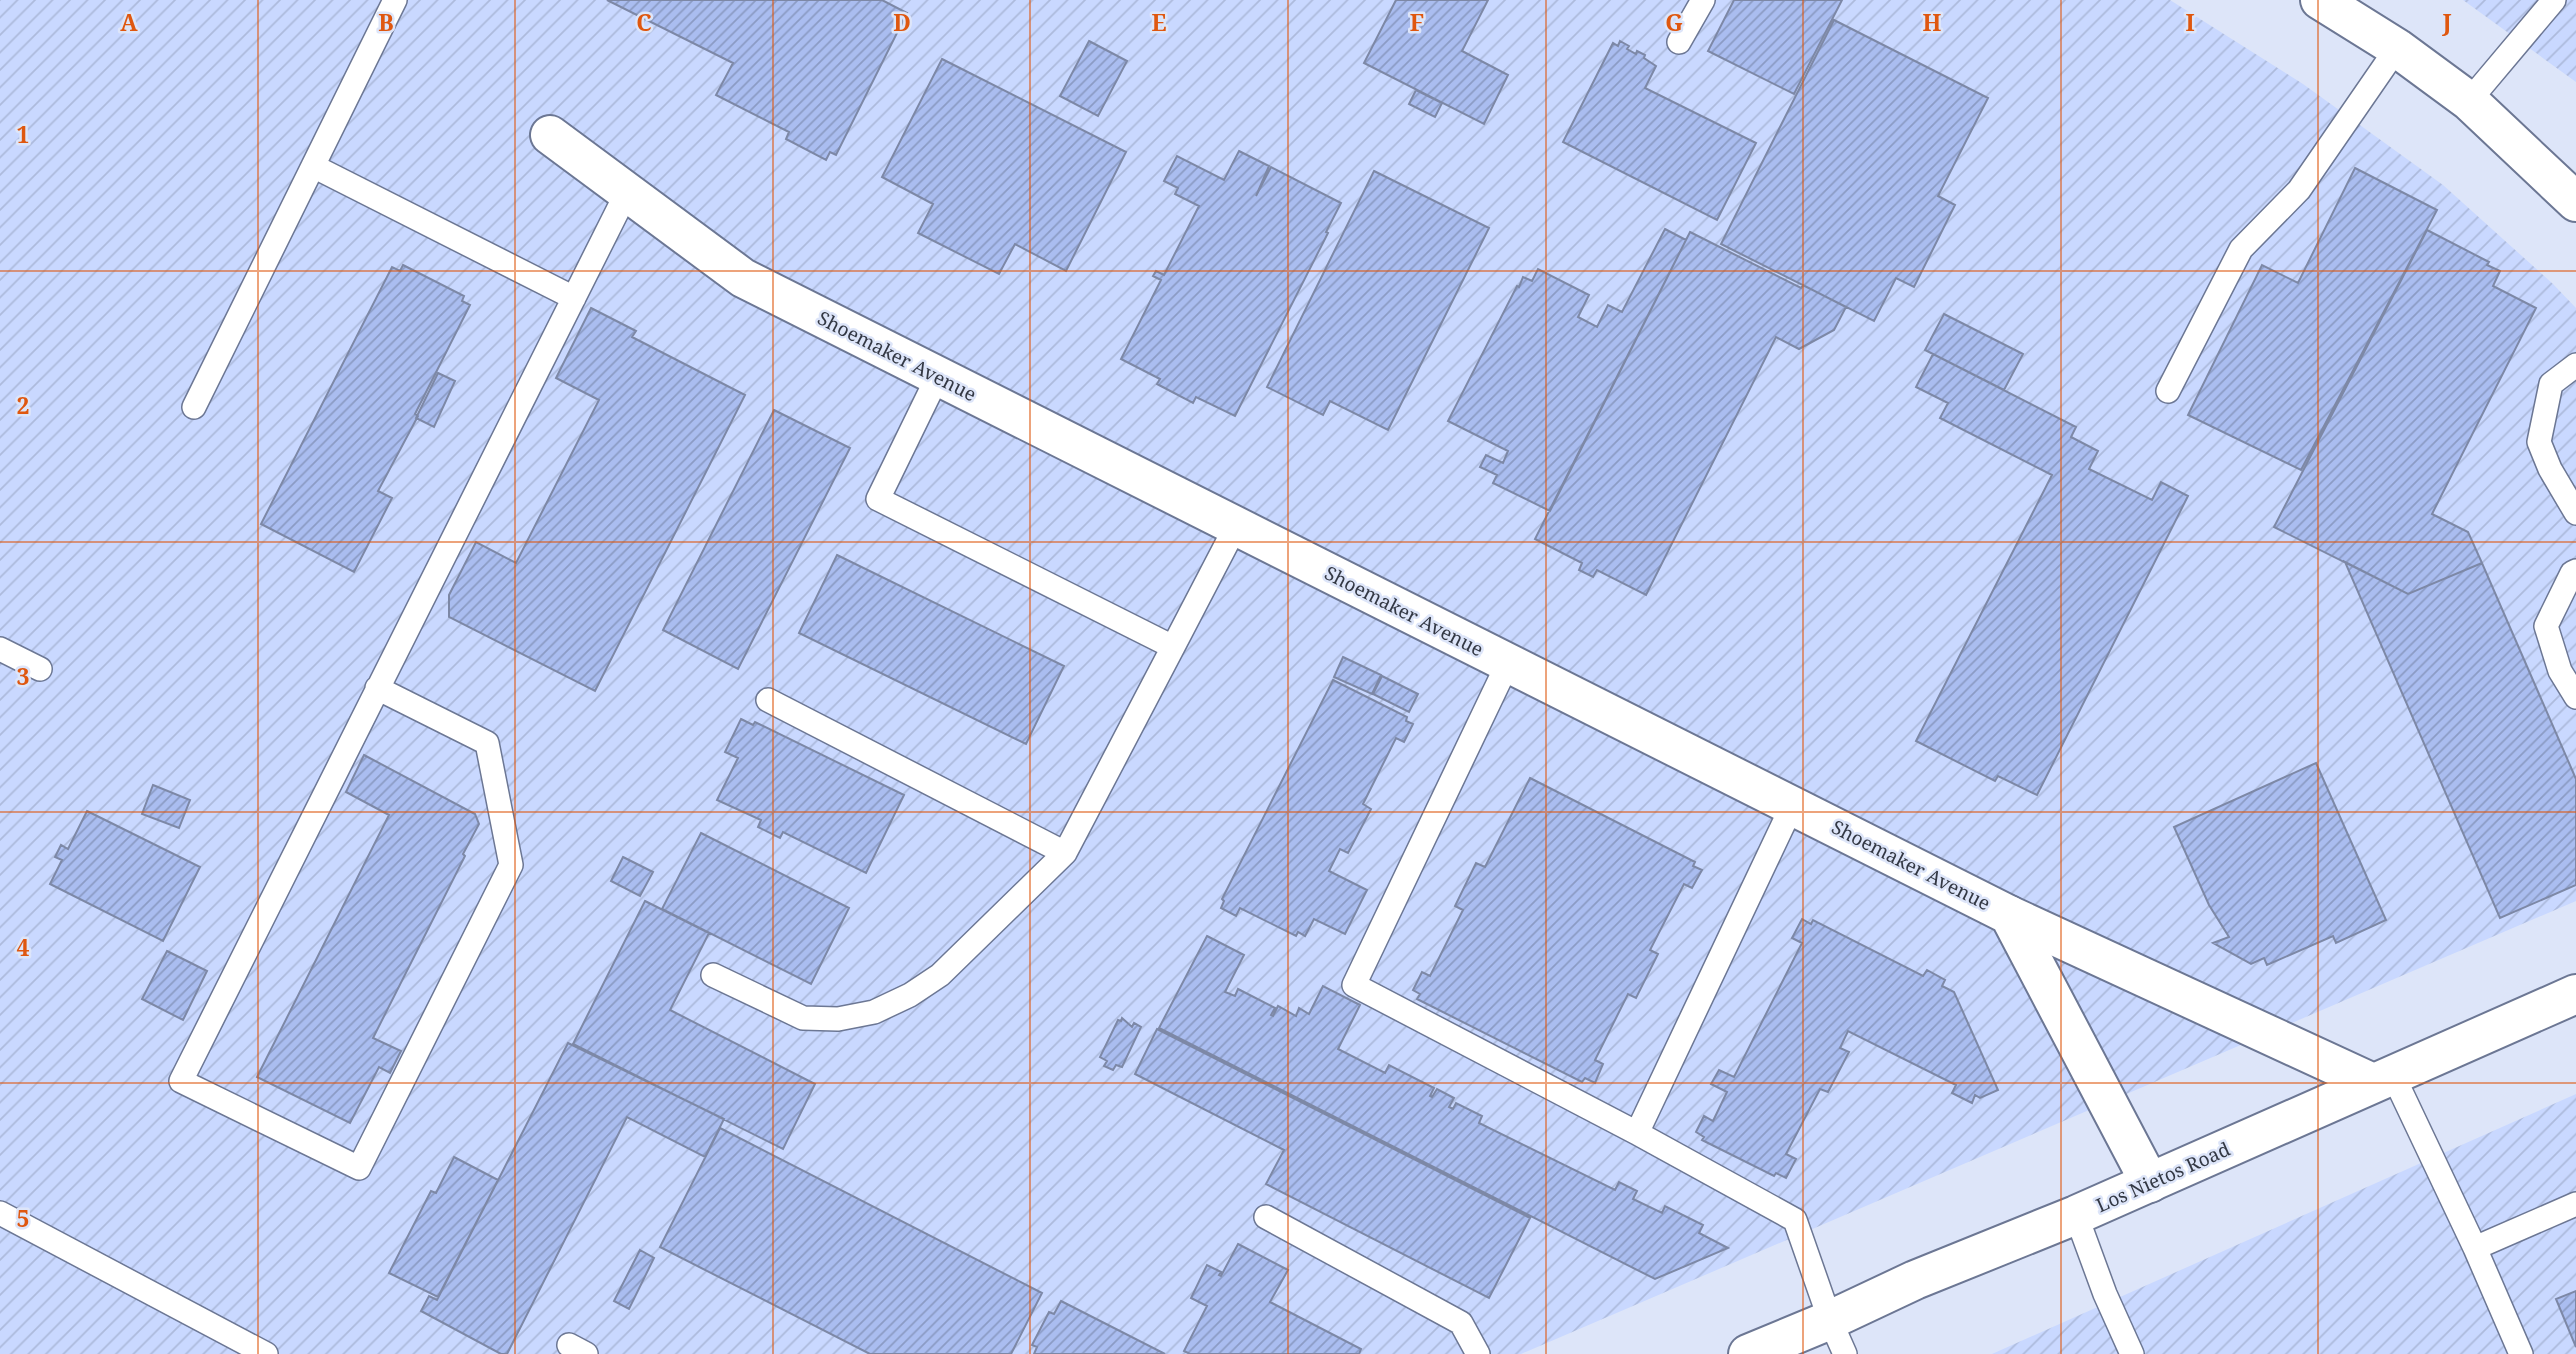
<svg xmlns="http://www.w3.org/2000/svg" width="2576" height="1354" viewBox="0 0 2576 1354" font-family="'Noto Serif',serif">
  <defs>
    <pattern id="industrial-furrows" width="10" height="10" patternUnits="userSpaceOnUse" patternTransform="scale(1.75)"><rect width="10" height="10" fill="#c9d8ff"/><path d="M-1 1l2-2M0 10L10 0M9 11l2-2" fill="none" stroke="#adbadc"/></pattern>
    <pattern id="building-hatch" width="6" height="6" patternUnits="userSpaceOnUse" patternTransform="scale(1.75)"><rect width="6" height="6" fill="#aabdf0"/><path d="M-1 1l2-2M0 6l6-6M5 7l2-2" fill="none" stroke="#8b9bc4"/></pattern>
  </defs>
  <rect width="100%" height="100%" fill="#dde5f9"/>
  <path fill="url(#industrial-furrows)" d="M0 0H2170L2303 84 2443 185 2553 284 2576 308V901L1521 1354H0Z
    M2463 0H2576V82Z
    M2576 1094V1354H1992Z"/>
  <path fill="url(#building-hatch)" stroke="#7d88a6" stroke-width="2" d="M607 0H882L907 13 836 155 830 152 826 160 786 139 789 132 716 95 733 63Z
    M1396 0H1488L1462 51 1508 75 1484 124 1364 63Z
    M1734 0H1842L1794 94 1708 51Z
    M1834 20 1988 98 1938 196 1955 205 1914 287 1896 278 1874 321 1721 244Z
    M1089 41 1127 61 1098 116 1060 96Z
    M1620 41 1629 46 1627 49 1636 54 1637 51 1645 55 1644 58 1656 66 1645 88 1756 143 1717 220 1563 142 1613 43 1618 46Z
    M942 59 1126 152 1066 271 1015 244 999 274 918 233 933 204 882 177Z
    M1416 90 1442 103 1435 117 1409 104Z
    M1239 151 1269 166 1256 196 1271 167 1341 203 1326 232 1328 233 1235 416 1196 397 1193 403 1157 384 1160 379 1121 359 1161 280 1153 276 1156 271 1164 275 1199 206 1175 194 1178 188 1164 181 1177 156 1224 180Z
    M2355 168 2437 210 2301 470 2188 415 2262 265 2298 283Z
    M1374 171 1489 228 1388 430 1330 401 1323 415 1267 387Z
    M1665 229 1686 240 1550 511 1493 483 1497 475 1480 467 1486 455 1503 463 1508 451 1448 421 1517 286 1519 287 1523 277 1532 281 1538 269 1589 295 1578 317 1597 327 1608 305 1622 312Z
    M2427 230 2489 262 2487 265 2500 271 2493 286 2536 308 2432 514 2468 532 2482 563 2408 594 2274 527Z
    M1690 232 1801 288 1803 285 1846 307 1834 330 1799 349 1776 337 1646 595 1597 570 1593 577 1579 570 1582 563 1535 539Z
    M403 265 464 296 462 301 470 305 415 414 418 416 378 491 392 498 354 572 261 524 392 267 400 271Z
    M591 308 636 331 632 337 745 395 595 691 449 617V595L476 542 516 563 599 400 556 378Z
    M1944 314 2023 354 2004 390 1925 350Z
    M1933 354 2076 427 2071 437 2098 451 2089 469 2152 500 2161 482 2188 496 2037 795 1998 776 1995 781 1916 741 2052 475 1940 418 1948 403 1916 387Z
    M438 373 455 381 434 427 416 418Z
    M774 410 850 448 738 669 663 630Z
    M837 555 1064 666 1026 744 799 633Z
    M2345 562 2408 594 2482 563 2576 779V885L2500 918Z
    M1343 657 1381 675 1372 694 1334 677Z
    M1382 676 1418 694 1409 712 1373 694Z
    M1333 680 1407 717 1406 721 1413 724 1404 742 1396 738 1363 804 1371 809 1348 853 1340 849 1329 871 1367 890 1345 934 1314 919 1305 936 1298 932 1296 936 1240 908 1236 916 1221 908 1224 901 1222 899Z
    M741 719 753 725 755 722 904 795 866 873 783 832 780 838 758 827 761 820 717 800 738 758 725 752Z
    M364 755 475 814 479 824 463 854 465 856 373 1038 401 1051 390 1073 379 1067 350 1123 257 1077 389 815 346 792Z
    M2316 763 2386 920 2336 943 2333 936 2267 965 2264 958 2251 964 2213 943 2229 937 2209 905 2174 827Z
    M1530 778 1695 862 1693 866 1702 870 1692 888 1684 884 1650 950 1658 954 1636 998 1628 994 1595 1060 1603 1064 1595 1083 1585 1078 1582 1082 1417 999 1420 994 1413 990 1422 972 1430 976 1463 910 1455 906 1476 863 1485 867Z
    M153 785 190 800 179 828 142 814Z
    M87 811 200 867 163 941 50 884 62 860 55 857 61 845 68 849Z
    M701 833 849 908 811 984 662 909Z
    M623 857 653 872 640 896 611 881Z
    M645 901 709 933 670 1010 815 1084 783 1149 573 1044Z
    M1802 919 1811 924 1813 920 1923 976 1927 970 1945 980 1942 986 1954 992 1998 1090 1980 1098 1975 1095 1972 1103 1952 1093 1956 1085 1848 1031 1840 1048 1849 1052 1828 1092 1820 1089 1786 1154 1796 1159 1786 1178 1776 1173 1774 1176 1702 1140 1704 1137 1696 1132 1704 1116 1713 1121 1727 1092 1711 1084 1719 1070 1734 1077 1802 943 1792 938Z
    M1207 936 1244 955 1225 992 1235 996 1238 989 1275 1008 1271 1015 1273 1016 1278 1006 1296 1016 1299 1008 1309 1014 1323 986 1360 1005 1338 1049 1385 1073 1389 1065 1434 1088 1430 1096 1432 1097 1437 1089 1454 1098 1449 1107 1453 1109 1456 1103 1482 1116 1479 1123 1615 1190 1619 1182 1637 1191 1633 1199 1662 1213 1665 1206 1703 1225 1699 1233 1728 1248 1655 1279 1159 1028Z
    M167 951 207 971 183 1020 142 999Z
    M1122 1018 1132 1027 1134 1023 1141 1027 1122 1067 1116 1065 1113 1070 1104 1066 1107 1061 1100 1057 1118 1020 1121 1021Z
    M1157 1029 1530 1218 1489 1298 1266 1184 1284 1150 1135 1074Z
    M568 1043 724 1119 705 1157 627 1117 507 1354H501L421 1311 429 1296 437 1300Z
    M720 1128 1042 1293 1011 1354H870L660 1247Z
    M454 1157 498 1180 438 1297 389 1273 431 1191 436 1193Z
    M1238 1244 1288 1270 1270 1302 1361 1349 1359 1354H1190L1184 1351 1207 1306 1191 1298 1207 1265 1221 1272 1219 1275 1221 1276Z
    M640 1250 654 1258 629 1309 614 1301Z
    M2576 1291V1347L2556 1299Z
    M1061 1301 1165 1354H1034L1037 1347 1032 1345 1049 1312 1054 1314Z"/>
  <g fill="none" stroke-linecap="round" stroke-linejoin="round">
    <g stroke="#6c7794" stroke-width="26">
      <path id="service" d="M1679 42 1703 0
        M2469 101 2554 0
        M313 166 574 298
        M2576 365 2551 384 2539 442 2550 469 2576 513
        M938 376 878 499 1173 647 1236 526
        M2168 391 2241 249 2299 190 2397 48
        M194 407 395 0
        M2576 571 2572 573 2546 626 2560 671 2576 697
        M0 649 40 669
        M1508 663 1354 985 1637 1133 1795 1220 1830 1320 1845 1354
        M377 688 487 743 511 865 359 1168 181 1081 627 192
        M768 700 1065 853 1173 647
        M713 975 803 1018 838 1019 874 1012 910 995 940 975 1065 853
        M2393 1075 2475 1248
        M1637 1133 1792 806
        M0 1213 266 1354
        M2076 1215 2105 1294 2132 1354
        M1266 1217 1461 1323 1478 1354
        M569 1345 586 1354
        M2521 1354 2475 1248 2576 1204"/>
    </g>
    <g stroke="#6c7794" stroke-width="42">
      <path id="minor" d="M550 135 743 278 2009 915 2150 1183"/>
    </g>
    <g stroke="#6c7794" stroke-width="42">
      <path id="secondary" d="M2320 0 2397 48 2469 101 2576 202
        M2009 915 2373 1083
        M1748 1354 1830 1320 1915 1280 2076 1215 2576 994"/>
    </g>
    <use href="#service" stroke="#fff" stroke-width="23"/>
    <use href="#minor" stroke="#fff" stroke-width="38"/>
    <use href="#secondary" stroke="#fff" stroke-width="38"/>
  </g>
  <path fill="none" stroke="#df570f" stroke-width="2" stroke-opacity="0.55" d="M258 0V1354M515 0V1354M773 0V1354M1030 0V1354M1288 0V1354M1546 0V1354M1803 0V1354M2061 0V1354M2318 0V1354M0 271H2576M0 542H2576M0 812H2576M0 1083H2576"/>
  <g text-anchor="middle" stroke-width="5" stroke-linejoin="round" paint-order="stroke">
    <g font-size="19" fill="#333844" stroke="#dde5f9">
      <text transform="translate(897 356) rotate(27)" y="7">Shoemaker Avenue</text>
      <text transform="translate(1404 611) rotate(27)" y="7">Shoemaker Avenue</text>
      <text transform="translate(1911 865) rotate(27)" y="7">Shoemaker Avenue</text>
      <text transform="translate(2163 1177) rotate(-24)" y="7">Los Nietos Road</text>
    </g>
  </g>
  <g font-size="23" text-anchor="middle" font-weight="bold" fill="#df570f" stroke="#dde5f9" stroke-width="5" stroke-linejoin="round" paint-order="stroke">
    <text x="129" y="31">A</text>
    <text x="386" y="31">B</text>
    <text x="644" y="31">C</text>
    <text x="902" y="31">D</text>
    <text x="1159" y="31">E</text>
    <text x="1417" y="31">F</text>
    <text x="1674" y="31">G</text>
    <text x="1932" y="31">H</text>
    <text x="2190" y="31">I</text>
    <text x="2447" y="31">J</text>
    <text x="23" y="143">1</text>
    <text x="23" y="414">2</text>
    <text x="23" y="685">3</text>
    <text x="23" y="956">4</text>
    <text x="23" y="1227">5</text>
  </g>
</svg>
